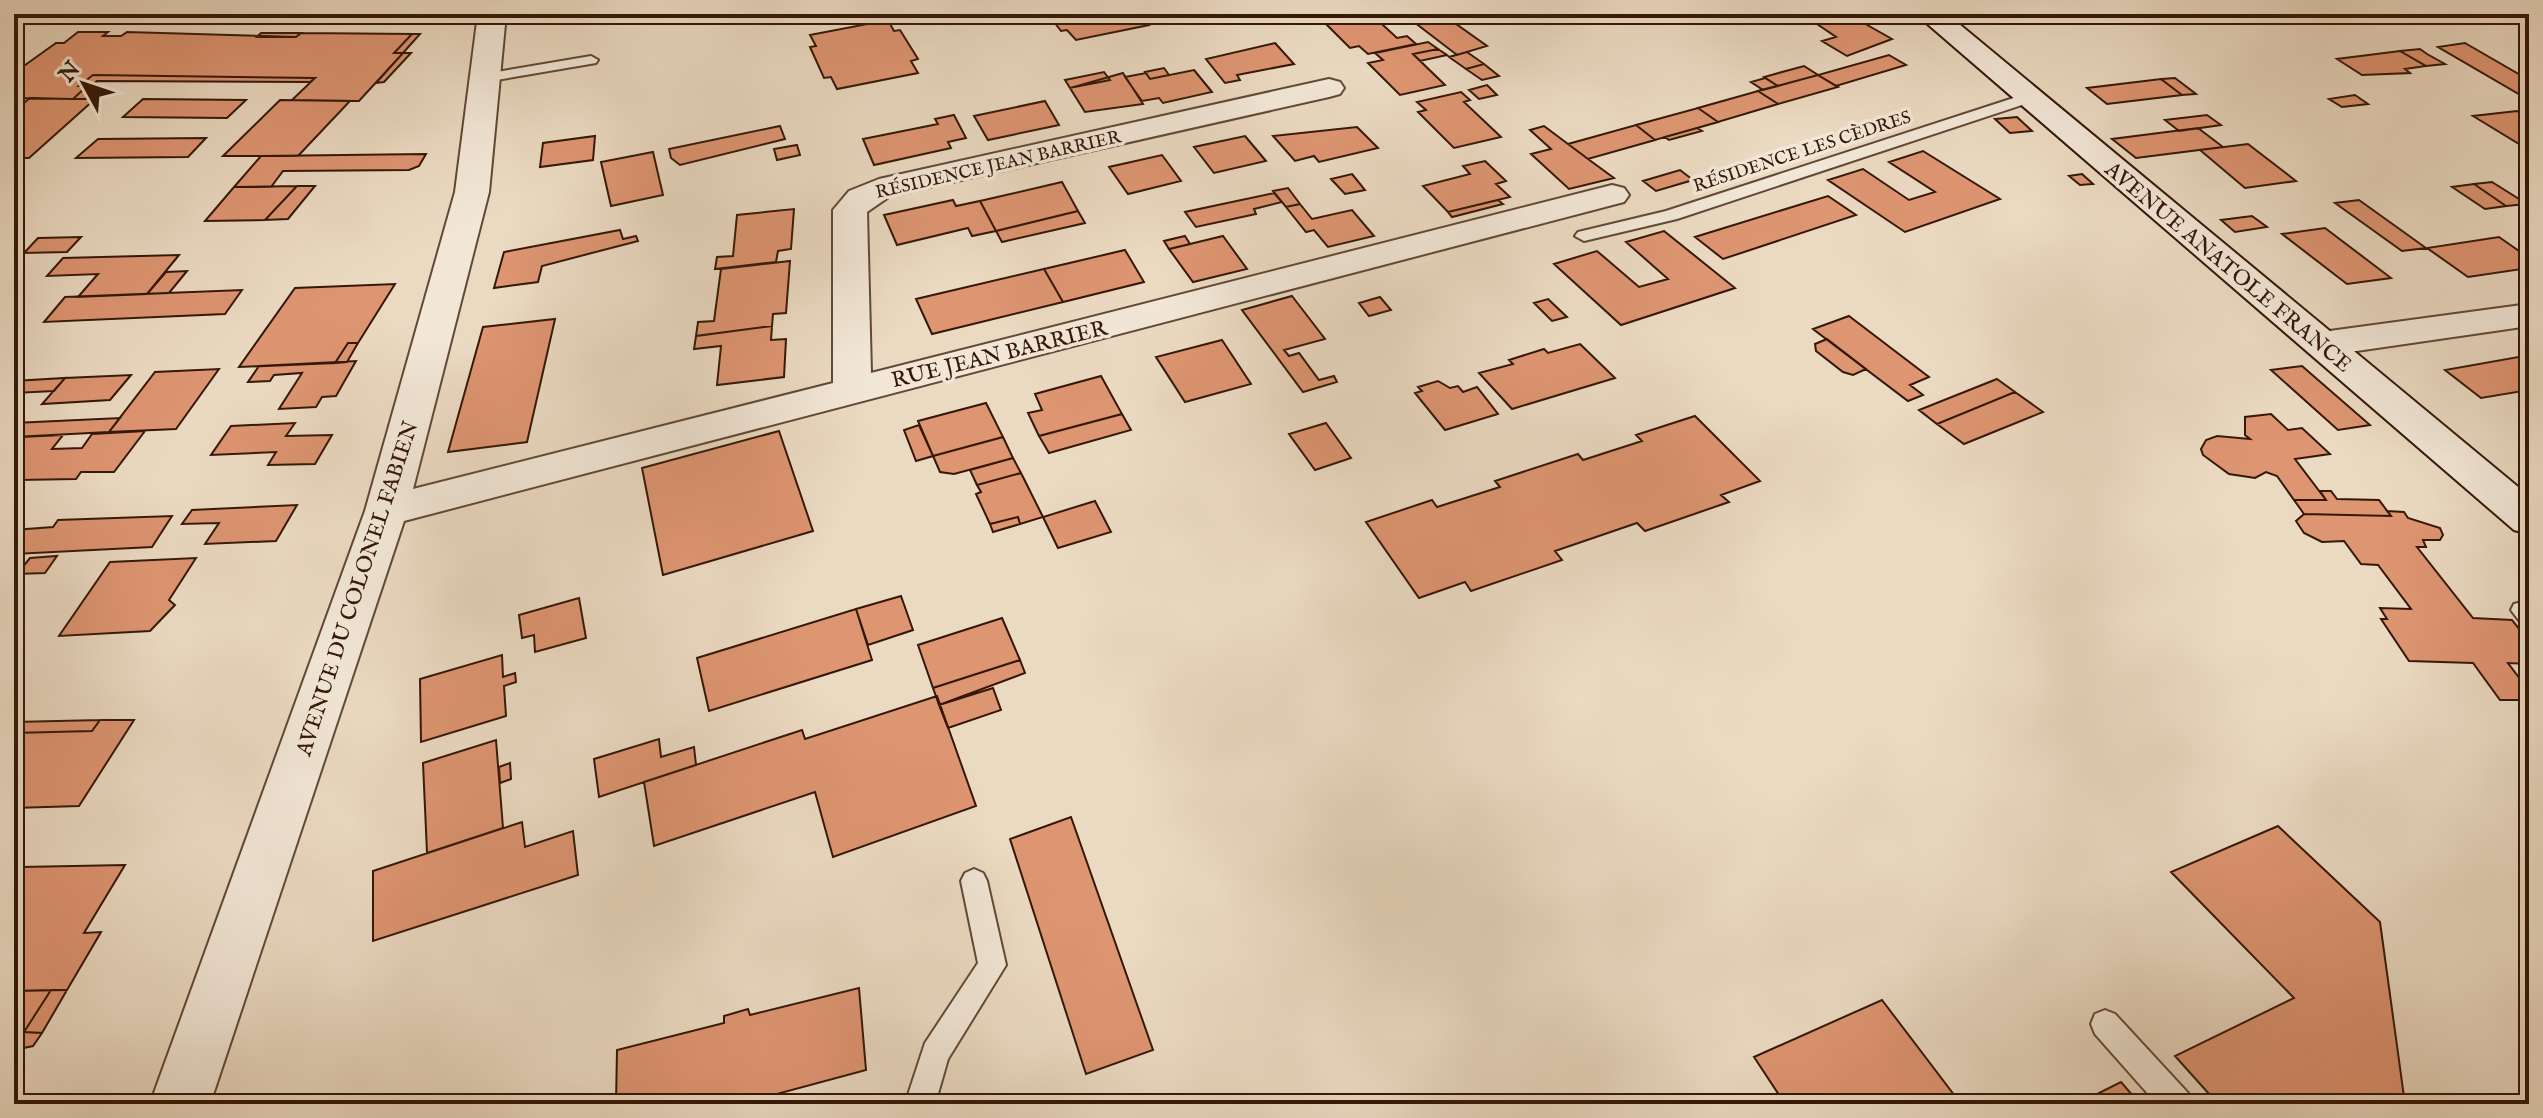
<svg xmlns="http://www.w3.org/2000/svg" width="2543" height="1118" viewBox="0 0 2543 1118" font-family="'IM FELL English',serif">
  <rect width="100%" height="100%" fill="#ebdac2"/>
  <filter id="stains"><feTurbulence type="fractalNoise" baseFrequency=".0025" numOctaves="4"/><feColorMatrix values="0 0 0 0 .2 0 0 0 0 .09 0 0 0 0 .02 0 0 0 .5 -.17"/></filter>
  <radialGradient id="worn" r=".72"><stop offset=".6" stop-color="#630" stop-opacity="0"/><stop offset="1" stop-color="#630" stop-opacity=".3"/></radialGradient>
  <path fill="#de9572" stroke="#341707" stroke-width="2" d="M313 14H359L349 23 305 22Z
    M1048 14H1145L1140 15 1149 25 1076 40 1067 30 1061 31Z
    M1371 14 1397 38 1407 36 1416 44 1368 54 1359 46 1350 48 1325 23Z
    M1431 14H1442L1487 46 1457 55 1410 19Z
    M1835 14 1846 19 1853 17 1892 39 1847 56 1822 41 1836 37 1811 20Z
    M888 20 894 31 900 30 918 59 911 61 918 73 837 89 831 77 824 78 810 47 816 46 810 35Z
    M78 32H108L103 36H121L127 32 296 37 301 33 412 34 394 53H403L359 101 292 100 315 78 93 75 79 86H87L73 99 14 98V73L56 43H64Z
    M261 33H301L296 37H257Z
    M412 34H420L403 53H394Z
    M1428 42 1438 49 1413 54 1445 85 1400 95 1368 63 1383 60 1375 53Z
    M1275 43 1294 64 1237 75 1240 80 1225 83 1206 59Z
    M2465 43 2529 80V100L2438 47Z
    M1438 49 1447 55 1420 61 1413 54Z
    M2420 49 2427 54 2445 64 2426 66 2400 51Z
    M2400 51 2426 66 2405 69 2410 73 2362 75 2337 59Z
    M1467 52 1484 64 1466 69 1449 57Z
    M403 53H411L384 82 376 83Z
    M1889 55 1906 65 1836 86 1818 75Z
    M1484 64 1499 76 1482 80 1466 69Z
    M1804 66 1818 75 1778 86 1764 77Z
    M1164 68 1169 75 1150 79 1145 72Z
    M1194 70 1212 92 1163 103 1159 98 1142 101 1125 77 1146 73 1150 79Z
    M1104 72 1110 80 1070 88 1065 80Z
    M1123 73 1143 104 1085 112 1070 88Z
    M93 75 315 78 310 82 97 81 91 86H100L85 99H73L87 86H79Z
    M1818 75 1838 87 1778 104 1758 91Z
    M1765 78 1778 86 1763 90 1751 82Z
    M2175 78 2196 94 2182 95 2161 79Z
    M2161 79 2182 95 2107 104 2087 88Z
    M1487 85 1497 95 1479 99 1469 90Z
    M1758 91 1778 104 1718 122 1698 108Z
    M1461 92 1470 100 1464 102 1501 137 1454 148 1418 112 1426 110 1417 102Z
    M2355 95 2368 104 2342 107 2329 99Z
    M30 98 73 99H95L29 158H14V111Z
    M143 99 246 100 227 118 123 117Z
    M280 100 350 101 298 156H223Z
    M1045 101 1059 125 988 140 974 116Z
    M1698 108 1718 122 1655 140 1636 125Z
    M2517 111 2529 118V143L2519 144 2473 116Z
    M954 115 966 138 948 142 951 148 874 165 863 139 938 124 935 119Z
    M2207 115 2221 125 2179 131 2165 120Z
    M2017 117 2032 131 2010 133 1995 119Z
    M1636 125 1655 140 1588 159 1568 144Z
    M780 126 785 139 680 165 671 158 669 149Z
    M1544 126 1588 159 1614 178 1569 189 1531 154 1551 149 1530 130Z
    M1357 127 1378 148 1319 162 1314 156 1295 161 1273 136Z
    M1697 128 1702 131 1669 140 1665 137Z
    M2198 128 2223 147 2136 158 2112 139Z
    M595 136 593 160 540 167 543 143Z
    M1245 136 1266 161 1214 173 1194 147Z
    M206 138 188 157 76 158 98 139Z
    M2248 144 2296 181 2245 188 2200 150Z
    M797 145 800 155 777 160 774 149Z
    M1923 151 2000 199 1905 232 1828 180 1863 169 1909 200 1935 192 1889 162Z
    M653 152 663 195 611 206 601 162Z
    M426 154 419 166 409 170 283 171 271 187H234L261 156Z
    M1162 155 1181 181 1128 194 1109 167Z
    M1485 161 1506 181 1496 184 1510 197 1448 212 1423 186 1470 174 1463 166Z
    M1680 170 1693 180 1656 191 1643 181Z
    M1352 174 1365 190 1345 194 1331 179Z
    M2082 174 2093 184 2080 185 2069 176Z
    M1062 182 1078 211 996 231 980 201Z
    M2492 182 2527 204 2506 206 2474 184Z
    M2474 184 2506 206 2485 209 2452 187Z
    M297 186H315L288 219 265 220Z
    M297 186 265 220 205 221 234 187Z
    M1288 188 1300 204 1286 207 1273 191Z
    M1274 193 1282 202 1254 209 1256 214 1196 227 1185 212Z
    M1828 196 1856 215 1723 259 1695 237Z
    M953 200 956 206 980 201 996 231 972 236 968 228 897 245 884 215Z
    M1498 200 1503 204 1452 217 1448 212Z
    M2359 200 2426 248 2402 251 2335 203Z
    M1300 204 1312 219 1352 210 1374 236 1328 247 1314 230 1306 232 1286 207Z
    M794 209 791 249 778 251 776 262 715 269 717 257 733 256 737 215Z
    M1078 211 1085 223 1002 242 996 231Z
    M2252 216 2267 227 2235 232 2221 220Z
    M2325 228 2391 278 2347 284 2282 234Z
    M620 230 623 239 636 236 638 241 542 266 538 282 494 288 504 252Z
    M1664 231 1735 288 1621 325 1554 264 1597 251 1639 287 1668 279 1626 242Z
    M1185 236 1190 244 1169 249 1164 241Z
    M1223 236 1247 269 1193 282 1169 249Z
    M81 237 67 252 24 253 38 238Z
    M2499 237 2529 258V268L2468 277 2427 248Z
    M1125 250 1144 282 1063 302 1044 269Z
    M179 255 147 294 78 297 98 274 47 276 63 258Z
    M790 261 786 313 773 314 772 326 696 336 698 322 714 321 721 269Z
    M1044 269 1063 302 932 334 916 299Z
    M187 271 169 293 147 294 166 272Z
    M395 284 358 343H348L335 363 239 367 295 288Z
    M242 290 225 314 44 322 65 297Z
    M1292 296 1325 339 1284 350 1289 356 1299 353 1319 380 1334 376 1337 382 1303 392 1242 310Z
    M1380 297 1391 310 1369 316 1359 303Z
    M1548 299 1567 317 1552 321 1534 303Z
    M1849 316 1929 377 1910 385 1923 395 1908 401 1813 329Z
    M555 319 527 442 448 452 483 327Z
    M772 326 771 340 786 339 784 377 717 385 721 346 694 349 696 336Z
    M1827 339 1866 369 1853 375 1843 372 1816 351 1815 344Z
    M1222 340 1251 384 1185 402 1156 357Z
    M348 343H358L347 362 335 363Z
    M1580 344 1615 378 1512 409 1479 373 1513 364 1509 360 1544 349 1548 353Z
    M2524 356 2529 360V390L2481 398 2445 370Z
    M356 361 336 396 322 397 316 407 279 409 302 373 274 375 270 381 248 382 259 366Z
    M2302 366 2370 425 2338 430 2271 370Z
    M219 369 176 429 109 432 155 372Z
    M131 375 110 400 42 404 65 378Z
    M1101 376 1122 414 1039 436 1028 413 1042 410 1035 394Z
    M65 378 54 391 14 393V381Z
    M1997 379 2015 392 1937 424 1919 410Z
    M1438 381 1450 388 1458 386 1463 392 1477 387 1498 414 1445 430 1415 393 1422 391 1418 387Z
    M2015 392 2043 412 1964 444 1937 424Z
    M986 403 1003 437 933 456 918 421Z
    M1122 414 1131 430 1049 453 1039 436Z
    M2271 414 2288 430 2302 428 2330 454 2295 459 2326 500H2294L2277 476 2266 472 2255 478 2229 474 2203 455 2201 449 2206 440 2217 436 2250 439 2245 435V417Z
    M1695 416 1760 481 1721 495 1729 502 1645 531 1637 523 1555 551 1562 560 1471 591 1465 582 1419 598 1366 522 1432 500 1437 507 1500 487 1495 481 1578 454 1583 460 1642 441 1636 435Z
    M120 418 109 432 14 437V423Z
    M295 423 286 436 332 435 315 464 268 465 276 452 211 455 231 426Z
    M1326 423 1351 458 1315 470 1289 434Z
    M919 425 933 456 916 461 904 430Z
    M145 431 114 472H81L76 479 19 480 23 475 14 476V444L20 437 63 435 52 449 82 448 92 434Z
    M779 431 813 531 663 575 642 468Z
    M1003 437 1013 458 954 474 940 472 933 456Z
    M1013 458 1021 473 977 485 970 470Z
    M1021 473 1043 517 1020 524 1018 517 990 524 976 494 981 492 977 485Z
    M2320 491H2331L2337 499 2379 500 2391 516 2304 514 2294 500H2326Z
    M1095 501 1111 532 1058 548 1043 517Z
    M297 505 276 541 205 544 219 523 182 524 192 510Z
    M2387 511 2404 512 2408 518 2440 528 2443 535 2440 540H2423L2426 547H2417L2473 618 2512 620 2529 641V664L2508 663 2529 691V700H2500L2473 663 2409 661 2381 619H2387L2380 608 2411 609 2378 565 2361 564 2344 541 2322 542 2304 533 2296 521 2304 514 2391 516Z
    M172 516 152 547 14 554V530L53 527 58 520Z
    M1018 517 1020 524 993 532 990 524Z
    M57 556 45 573 17 574 30 558Z
    M196 558 169 600 175 605 150 631 59 636 110 562Z
    M901 596 913 630 868 645 856 609Z
    M579 598 586 638 535 652 534 635 522 638 519 615Z
    M856 609 872 660 709 711 697 658Z
    M1002 618 1020 660 933 688 918 645Z
    M502 655 503 677 515 673 516 682 504 686 506 716 421 742 420 679Z
    M1020 660 1025 673 939 705 933 688Z
    M993 688 1001 710 948 728 939 705Z
    M937 696 976 806 833 857 815 792 654 846 644 782 802 730 805 739Z
    M100 720H134L79 806 14 808V733L92 731Z
    M100 720 92 731 14 733V722Z
    M659 739 661 757 694 747 696 765 599 797 594 759Z
    M496 740 503 828 427 853 423 763Z
    M510 763 511 779 500 783 499 767Z
    M1071 817 1153 1050 1086 1074 1010 839Z
    M522 822 525 847 573 831 578 875 373 941V871Z
    M2278 826 2380 922 2405 1104H2218L2175 1056 2294 998 2171 872Z
    M125 865 84 933 101 932 67 990 14 991V878L21 867Z
    M859 988 866 1070 740 1104H616L617 1050 724 1023V1016L748 1009 750 1015Z
    M51 990 24 1032 42 1033 33 1046 14 1050V991Z
    M51 990H67L42 1033 24 1032Z
    M1882 1000 1961 1104H1785L1754 1057Z
    M2121 1082 2140 1104H2077Z"/>
  <g fill="none" stroke-linecap="round" stroke-linejoin="round">
    <g stroke="#624836" stroke-width="4">
      <path id="lane" d="M591 56 598 60 596 63 485 82 478 78 485 74Z
        M2029 93 2037 98 2034 101 1677 219 1584 241 1575 236 1578 232 1666 211Z
        M2522 602 2529 604V626L2521 623 2511 610 2514 604Z
        M974 869 983 873 987 881 1006 965 948 1059 935 1104H905L925 1043 978 963 961 881 965 873Z
        M2105 1010 2115 1014 2188 1093 2192 1104H2157L2095 1034 2091 1024 2095 1014Z"/>
    </g>
    <g stroke="#624836" stroke-width="4">
      <path id="street" d="M478 14H506L489 192 413 489 833 383V210L849 191 879 179 1329 79 1340 82 1344 88 1340 94 1329 97 890 196 867 212 871 373 1612 185 1624 188 1629 195 1624 202 404 521 210 1104H150L365 511 455 192Z
        M2529 304V326L2322 356 2309 352 2303 344 2309 336 2322 332Z"/>
    </g>
    <g stroke="#341707" stroke-width="4">
      <path id="secondary" d="M1916 14H1947L2529 496V534L2514 530Z"/>
    </g>
    <use href="#lane" fill="#f2e7d7" fill-rule="evenodd"/>
    <use href="#street" fill="#f2e7d7" fill-rule="evenodd"/>
    <use href="#secondary" fill="#f2e7d7" fill-rule="evenodd"/>
  </g>
  <g text-anchor="middle" stroke-width="7" stroke-linejoin="round" paint-order="stroke">
    <g font-size="18" fill="#341707" stroke="#f2e7d7">
      <text transform="translate(1802 151) rotate(-18)" y="6">RÉSIDENCE LES CÈDRES</text>
      <text transform="translate(998 164) rotate(-13)" y="6">RÉSIDENCE JEAN BARRIER</text>
    </g>
    <g font-size="22" fill="#341707" stroke="#f2e7d7">
      <text transform="translate(2229 266) rotate(40)" y="8">AVENUE ANATOLE FRANCE</text>
      <text transform="translate(999 353) rotate(-14)" y="8">RUE JEAN BARRIER</text>
      <text transform="translate(356 588) rotate(-72)" y="8">AVENUE DU COLONEL FABIEN</text>
    </g>
  </g>
  <rect width="2543" height="1118" fill="none" stroke="#ebdac2" stroke-width="48"/>
  <rect x="16" y="16" width="2511" height="1086" fill="none" stroke="#341707" stroke-width="4"/>
  <rect x="24" y="24" width="2495" height="1070" fill="none" stroke="#341707" stroke-width="2"/>
  <g transform="translate(84 84) rotate(310)" stroke="#f2e7d7" stroke-width="6" paint-order="stroke">
  <path d="M0-6L14 30L0 20L-14 30Z" fill="#341707"/>
  <text y="-12" font-size="22" font-weight="bold" text-anchor="middle" fill="#341707">N</text>
  </g>
  <rect width="100%" height="100%" filter="url(#stains)"/>
  <rect width="100%" height="100%" fill="url(#worn)"/>
</svg>
